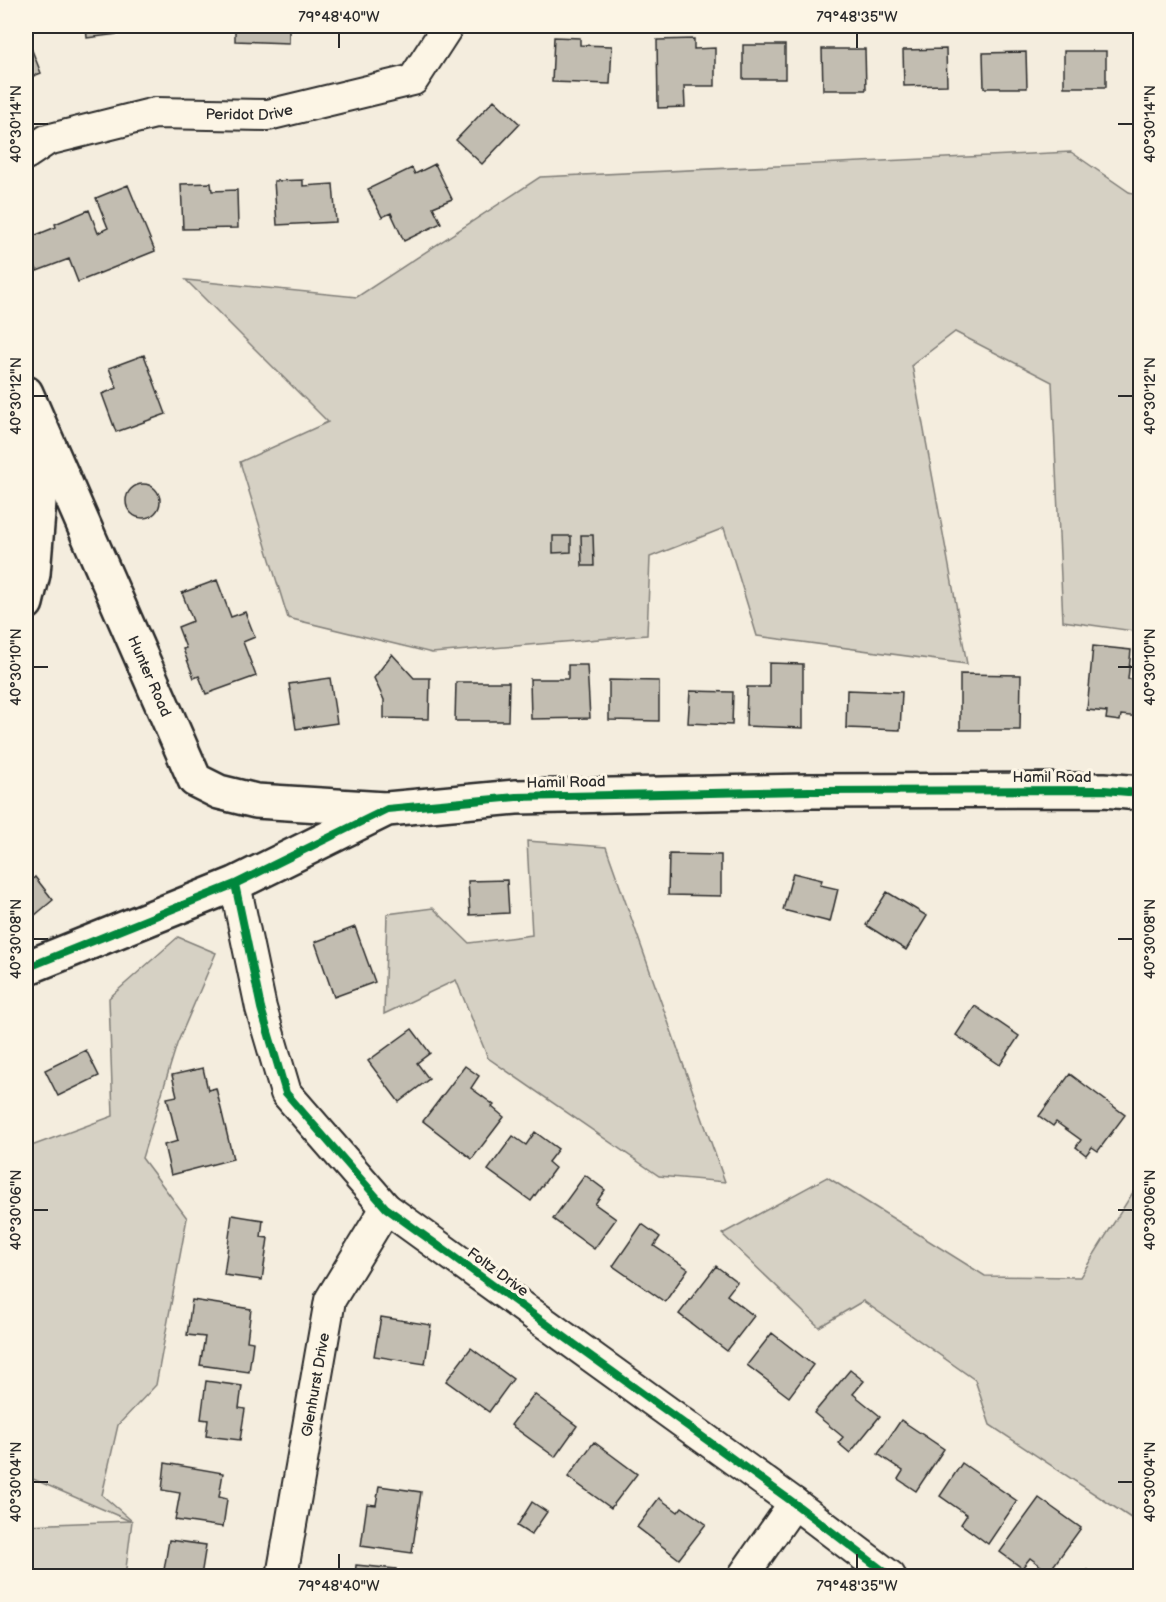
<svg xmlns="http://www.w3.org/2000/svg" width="1166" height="1602" viewBox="0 0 1166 1602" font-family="'Balsamiq Sans',sans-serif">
  <rect width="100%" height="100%" fill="#f4edde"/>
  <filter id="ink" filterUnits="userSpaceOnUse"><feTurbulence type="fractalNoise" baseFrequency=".0167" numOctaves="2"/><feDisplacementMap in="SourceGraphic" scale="12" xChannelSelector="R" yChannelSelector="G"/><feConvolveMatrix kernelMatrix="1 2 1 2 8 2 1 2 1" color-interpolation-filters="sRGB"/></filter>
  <g filter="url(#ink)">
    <path fill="#d6d1c4" stroke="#807e78" stroke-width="1.5" d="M1071 152 1129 192 1140 195V632L1063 621 1052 382 955 332 912 365 967 664 757 636 724 528 650 557 647 635 432 653 288 618 240 462 328 422 186 280 357 297 540 177Z
      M527 841 606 847 725 1182 659 1176 488 1058 456 980 384 1014 387 914 433 908 469 943 532 935Z
      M178 937 216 953 177 1044 142 1158 187 1218 156 1385 118 1425 102 1495 132 1521 125 1576H26V1525L130 1521 26 1476V1148L113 1116 109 998Z
      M827 1177 985 1276 1080 1277 1140 1181V1524L990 1425 975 1380 863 1301 819 1327 722 1234Z"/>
    <path fill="#c2bdb1" stroke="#2b2b2b" stroke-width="1.5" d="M86 26H164V28L87 38Z
      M235 26H289V43L235 41Z
      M26 35 41 73 26 79Z
      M554 37 580 38V45L612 46 610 84 552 82Z
      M694 39V49L715 48V86H684L685 107 658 108 657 40Z
      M743 45H785V79H743Z
      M822 49H865L866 90H823Z
      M946 49 947 85 904 86 903 50Z
      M1064 51H1106V87H1064Z
      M1026 52 1027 88H984L983 53Z
      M494 100 520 124 482 164 456 140Z
      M435 164 452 199 433 207 441 223 404 241 391 213 382 217 368 189 412 168 415 174Z
      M303 180V186L333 184 336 222 277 225 274 181Z
      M211 183 212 191 237 190 238 228 183 229 181 184Z
      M128 185 155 251 78 282 69 259 37 271 26 239 56 227 55 224 89 210 98 233 108 228 96 198Z
      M144 355 166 414 116 432 102 394 117 388 109 368Z
      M126 501a17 17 0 1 1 34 0a17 17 0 1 1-34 0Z
      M581 535H593L594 566H582Z
      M553 536H571V552L553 553Z
      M217 580 231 617 245 612 255 637 243 642 256 676 206 694 199 676 194 678 183 649 186 648 178 627 193 621 182 593Z
      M1093 646 1131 650 1128 679 1140 680V717L1121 715 1120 721 1106 719 1107 712 1087 710Z
      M392 654 414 678H430L429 719 384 718V700L374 678Z
      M769 663 803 664V728L746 726 747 687H769Z
      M568 665H587L590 718 531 719 530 679H568Z
      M960 674 1021 675 1020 730H960Z
      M330 678 337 723 296 729 289 684Z
      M609 680 659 681V721L609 720Z
      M456 682H509L508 721H455Z
      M847 690 902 692 900 730 846 728Z
      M690 691 733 692 732 725 688 723Z
      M669 854 721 855V896L668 895Z
      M793 873 822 880 820 885 838 889 830 922 783 910Z
      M35 877 53 900 34 916 32 913 26 918V878L29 883Z
      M507 880 509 913 470 915 468 881Z
      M887 892 927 916 906 950 866 925Z
      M355 927 375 982 334 997 315 942Z
      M975 1006 1019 1036 1000 1065 956 1035Z
      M412 1029 430 1053 417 1063 429 1079 399 1102 368 1061Z
      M86 1050 99 1076 58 1096 45 1070Z
      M465 1066 479 1076 471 1088 494 1105 492 1107 504 1117 472 1159 423 1121Z
      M203 1068 208 1090 216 1088 233 1159 171 1175 164 1145 178 1141 167 1098 177 1096 172 1075Z
      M1070 1074 1125 1115 1098 1151 1092 1147 1086 1155 1076 1147 1081 1140 1056 1122 1053 1126 1039 1116Z
      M535 1132 558 1149 548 1162 555 1168 531 1201 488 1170 513 1136 526 1145Z
      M585 1175 605 1190 595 1204 616 1219 594 1249 553 1219Z
      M232 1215 263 1220 261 1237 268 1238 262 1280 224 1275Z
      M642 1224 660 1237 654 1246 688 1269 665 1302 613 1266Z
      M716 1266 737 1282 727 1295 754 1316 727 1351 679 1314Z
      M192 1300 251 1309 247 1341 253 1342 249 1372 200 1365 205 1337 187 1335Z
      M381 1317 431 1325 425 1364 374 1356Z
      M772 1333 813 1365 789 1397 747 1365Z
      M471 1348 513 1379 489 1412 446 1381Z
      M850 1370 864 1381 853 1394 880 1416 850 1453 838 1443 843 1437 814 1413Z
      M206 1381 242 1386 239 1408 245 1409 240 1440 206 1436 208 1420 201 1419Z
      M534 1394 577 1426 555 1457 511 1425Z
      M901 1420 944 1449 916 1491 898 1479 903 1471 878 1454Z
      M594 1442 637 1474 611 1508 568 1477Z
      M165 1463 223 1473 219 1497 227 1499 223 1527 175 1520 180 1493 162 1490Z
      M962 1463 1017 1501 988 1544 961 1524 967 1515 940 1496Z
      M379 1486 421 1492 412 1553 361 1546 367 1504 376 1505Z
      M659 1498 678 1512 682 1507 706 1524 679 1559 637 1527Z
      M1039 1498 1081 1528 1049 1572 1030 1558 1022 1568 1000 1552Z
      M532 1502 547 1512 531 1535 517 1526Z
      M169 1540 206 1545 201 1576H163Z
      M356 1565 396 1569 395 1576H355Z
      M1088 1570 1097 1576H1083Z"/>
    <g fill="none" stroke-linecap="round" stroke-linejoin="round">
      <g stroke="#2b2b2b" stroke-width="34">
        <g id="minor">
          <path id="s1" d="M26 154 47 140 155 113 268 115 413 80 448 26"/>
          <path d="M235 884 261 1008 286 1093 386 1208 794 1503 890 1576"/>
          <path id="s2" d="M282 1576 330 1300 386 1208"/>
          <path d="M743 1576 794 1503"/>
        </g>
      </g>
      <g stroke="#2b2b2b" stroke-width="38">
        <g id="tertiary">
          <path id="s3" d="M26 393 195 780 219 792 256 801 385 809"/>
          <path d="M26 603 33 574 44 441"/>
          <path d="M26 968 235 884 387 809 516 797 809 791 1104 790 1140 793"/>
        </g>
      </g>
      <use href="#minor" stroke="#fcf5e5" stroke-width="30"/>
      <use href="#tertiary" stroke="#fcf5e5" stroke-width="33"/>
      <g stroke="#fcf5e5" stroke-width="11">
        <path id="cycleway" d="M235 884 261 1008 286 1093 386 1208 794 1503 890 1576
          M26 968 235 884 387 809 516 797 809 791 1104 790 1140 793"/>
      </g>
      <use href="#cycleway" stroke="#00873e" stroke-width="8"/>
    </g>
  </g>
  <path fill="none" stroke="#2b2b2b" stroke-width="2" d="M339 33V48M857 33V48M33 124H48M1118 124H1133M33 396H48M1118 396H1133M33 667H48M1118 667H1133M33 939H48M1118 939H1133M33 1210H48M1118 1210H1133M33 1482H48M1118 1482H1133M339 1554V1569M857 1554V1569"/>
  <g text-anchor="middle" stroke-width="6" stroke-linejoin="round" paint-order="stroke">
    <g font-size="15" fill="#2b2b2b" stroke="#fcf5e5">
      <text dy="5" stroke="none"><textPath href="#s1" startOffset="231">Peridot Drive</textPath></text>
      <text dy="5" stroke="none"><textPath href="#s3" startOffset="309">Hunter Road</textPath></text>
      <text x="1052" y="782">Hamil Road</text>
      <text transform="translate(566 782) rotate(-1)" y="5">Hamil Road</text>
      <text transform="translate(498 1272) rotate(36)" y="5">Foltz Drive</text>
      <text dy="5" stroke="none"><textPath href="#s2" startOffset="194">Glenhurst Drive</textPath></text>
    </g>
  </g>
  <rect width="1166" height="1602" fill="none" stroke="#fcf5e5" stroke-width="66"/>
  <rect x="33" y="33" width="1100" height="1536" fill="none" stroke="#2b2b2b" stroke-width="2"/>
  <g font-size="15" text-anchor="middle" fill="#2b2b2b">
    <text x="339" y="22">79°48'40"W</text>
    <text x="857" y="22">79°48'35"W</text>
    <text transform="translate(16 124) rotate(-90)" y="5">40°30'14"N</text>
    <text transform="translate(1150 124) rotate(-90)" y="5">40°30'14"N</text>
    <text transform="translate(16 396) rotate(-90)" y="5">40°30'12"N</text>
    <text transform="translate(1150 396) rotate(-90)" y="5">40°30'12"N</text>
    <text transform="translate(16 667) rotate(-90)" y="5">40°30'10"N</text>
    <text transform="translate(1150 667) rotate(-90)" y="5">40°30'10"N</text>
    <text transform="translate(16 939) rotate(-90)" y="5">40°30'08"N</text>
    <text transform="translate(1150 939) rotate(-90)" y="5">40°30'08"N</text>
    <text transform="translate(16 1210) rotate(-90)" y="5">40°30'06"N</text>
    <text transform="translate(1150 1210) rotate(-90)" y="5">40°30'06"N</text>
    <text transform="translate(16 1482) rotate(-90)" y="5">40°30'04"N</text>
    <text transform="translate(1150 1482) rotate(-90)" y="5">40°30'04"N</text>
    <text x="339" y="1591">79°48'40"W</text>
    <text x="857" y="1591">79°48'35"W</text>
  </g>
</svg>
